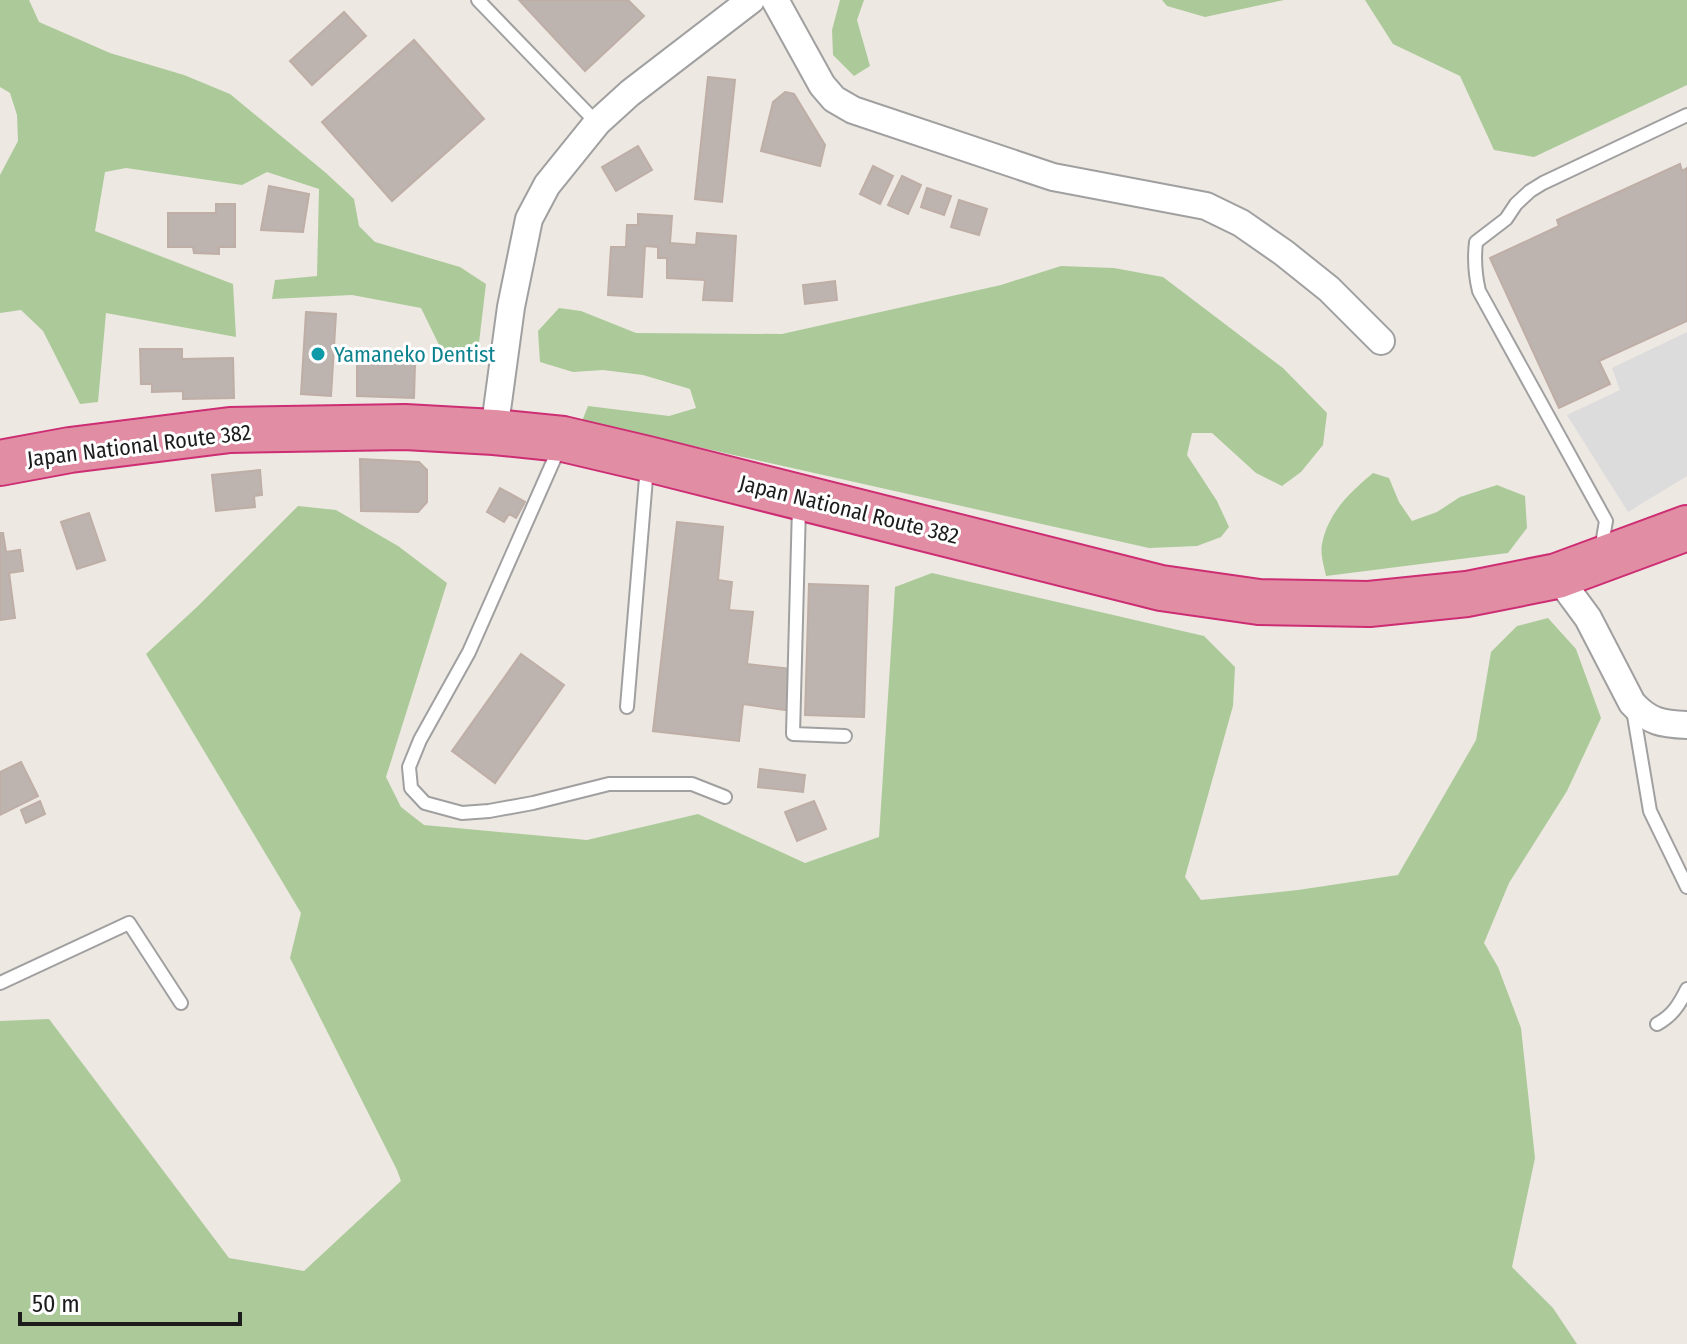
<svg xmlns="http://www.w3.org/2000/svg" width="1687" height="1344" viewBox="0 0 1687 1344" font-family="'Fira Sans Condensed',sans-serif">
  <rect width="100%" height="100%" fill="#ede8e2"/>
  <path fill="#acca99" d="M0 0H29L39 22 110 53 184 75 230 94 326 173 354 199 359 226 375 242 460 267 486 284 478 351 443 353 421 308 352 295 272 299 275 280 317 276 319 189 267 172 242 185 126 168 105 172 95 231 233 284 236 337 106 313 98 402 80 404 43 331 21 310 0 313V175L18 141 17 115 10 93 0 87Z
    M840 0H864L857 20 870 66 854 76 833 55 832 30Z
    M1162 0H1284L1205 17 1167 6Z
    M1365 0H1687V85L1534 157 1494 150 1460 76 1393 44Z
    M1061 266 1114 268 1163 277 1283 368 1327 413 1323 445 1301 472 1282 486 1256 473 1212 433H1192L1187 455 1217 501 1229 527 1221 537 1197 546 1149 548 582 421 588 406 669 416 696 408 690 389 643 375 603 370 573 372 540 362 538 331 559 308 581 311 636 333 782 334 1001 285Z
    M1373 473 1389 478 1399 502 1412 521 1437 512 1460 497 1497 485 1525 496 1527 528 1508 553 1326 576C1324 566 1320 554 1322 544 1328 513 1350 492 1373 473Z
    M298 506 336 510 398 546 447 583 386 777 401 807 424 825 587 840 698 814 805 863 879 837 895 587 932 573 1204 636 1235 667 1233 706 1185 877 1201 900 1298 890 1398 875 1476 740 1491 652 1517 626 1548 618 1576 649 1601 718 1567 791 1509 883 1484 943 1498 967 1521 1028 1535 1158 1512 1267 1553 1308 1577 1344H0V1021L49 1019 229 1258 304 1271 401 1181 397 1170 290 958 301 913 146 654 198 606Z"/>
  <path fill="#dcdcdc" d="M1687 332V476L1628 512 1567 415 1620 390 1612 368Z"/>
  <path fill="#bdb4af" stroke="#beaea6" stroke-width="2" d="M519 0H628L644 16 585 71Z
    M344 12 366 36 312 85 290 61Z
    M414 40 484 119 392 201 322 122Z
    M708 77 735 80 722 202 695 199Z
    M785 92 794 94 825 145 820 166 761 151 773 102Z
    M638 146 652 170 616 191 602 167Z
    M1680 164 1682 171 1687 168V321L1599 361 1610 384 1559 408 1490 258 1559 226 1557 220Z
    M873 166 893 176 880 204 860 194Z
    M902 176 921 185 908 214 888 205Z
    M269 186 309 194 303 232 261 230Z
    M927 188 951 196 944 215 921 207Z
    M959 200 987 209 979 235 951 227Z
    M216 204H235V247H219V254L194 253 193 247H168V213H216Z
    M638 214 672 216 670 243 696 245 697 233 736 236 732 301 703 300 705 280 667 278V258H658V247L645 246 642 297 608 295 611 247H626L627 225H638Z
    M835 281 837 300 805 304 803 285Z
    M306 312 336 314 331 396 301 394Z
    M140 349H182V359L233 358 234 398 183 399V391L152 392V384H141Z
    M357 357H383V363L415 364 414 398 357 396Z
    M360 459 419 462 427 470V502L418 512 361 511Z
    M260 470 262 495 254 496 255 507 216 511 212 475Z
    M500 488 525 502 516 518 509 514 504 522 487 512Z
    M89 513 105 560 77 569 61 522Z
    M677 522 723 527 718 580 732 582 729 610 753 612 747 664 791 669 786 710 743 704 739 741 653 731Z
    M0 533H3L6 552 20 550 23 571 9 573 15 618 0 620Z
    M809 584 868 586 864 717 805 715Z
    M521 654 564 685 495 783 452 751Z
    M21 762 38 796 0 815V772Z
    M760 769 805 775 803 792 758 787Z
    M40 801 45 814 26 823 21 810Z
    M814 801 826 829 797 841 785 812Z"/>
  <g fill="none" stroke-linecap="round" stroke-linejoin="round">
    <g stroke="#a0a0a0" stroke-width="16">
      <path id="lane" d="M478 0 597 123
        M560 446 469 652 420 740 409 767 411 788 425 803 462 813 489 811 533 803 609 784H692L725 797
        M799 506 793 734 845 736
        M1601 550 1606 521 1479 291C1475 274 1474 259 1476 242L1506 219 1516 204 1530 191 1543 183 1687 115
        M627 707 647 466
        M1633 710 1650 811 1687 887
        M0 983 129 923 181 1003
        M1657 1024C1673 1015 1679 1005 1687 989"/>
    </g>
    <g stroke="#a0a0a0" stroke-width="30">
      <path id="street" d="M775 0 822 85 834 99 853 110 1053 177 1206 206 1241 223 1284 253 1329 289 1381 341
        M494 432 511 307 529 219 547 185 597 123 630 93 751 0
        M1557 576 1588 618 1632 703C1649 722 1662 724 1687 725"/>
    </g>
    <g stroke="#cd2d72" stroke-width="48">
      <path id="highway" d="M0 463 70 450 230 430 405 427 494 432 563 439 648 459 1161 588 1259 602 1369 604 1467 594 1557 576 1687 528"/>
    </g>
    <use href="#lane" stroke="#fff" stroke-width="12"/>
    <use href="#street" stroke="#fff" stroke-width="26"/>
    <use href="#highway" stroke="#e18da4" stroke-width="44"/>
  </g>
  <circle fill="#0f9aa8" stroke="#fff" stroke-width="3" cx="318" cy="354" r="8"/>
  <g text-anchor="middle" stroke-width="6" stroke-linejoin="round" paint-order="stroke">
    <g font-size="22" fill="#0d838f" stroke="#fff" text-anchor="start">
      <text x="334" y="362">Yamaneko Dentist</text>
    </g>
    <g font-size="22" fill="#1c1c1c" stroke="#fff">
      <text transform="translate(139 445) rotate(-7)" y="8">Japan National Route 382</text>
      <text transform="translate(849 509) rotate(14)" y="8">Japan National Route 382</text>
    </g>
  </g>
  <path d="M20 1312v12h220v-12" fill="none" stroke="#1c1c1c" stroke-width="4"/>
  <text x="32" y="1312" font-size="24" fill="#1c1c1c" stroke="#ffffff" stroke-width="6" paint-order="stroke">50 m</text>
</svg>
